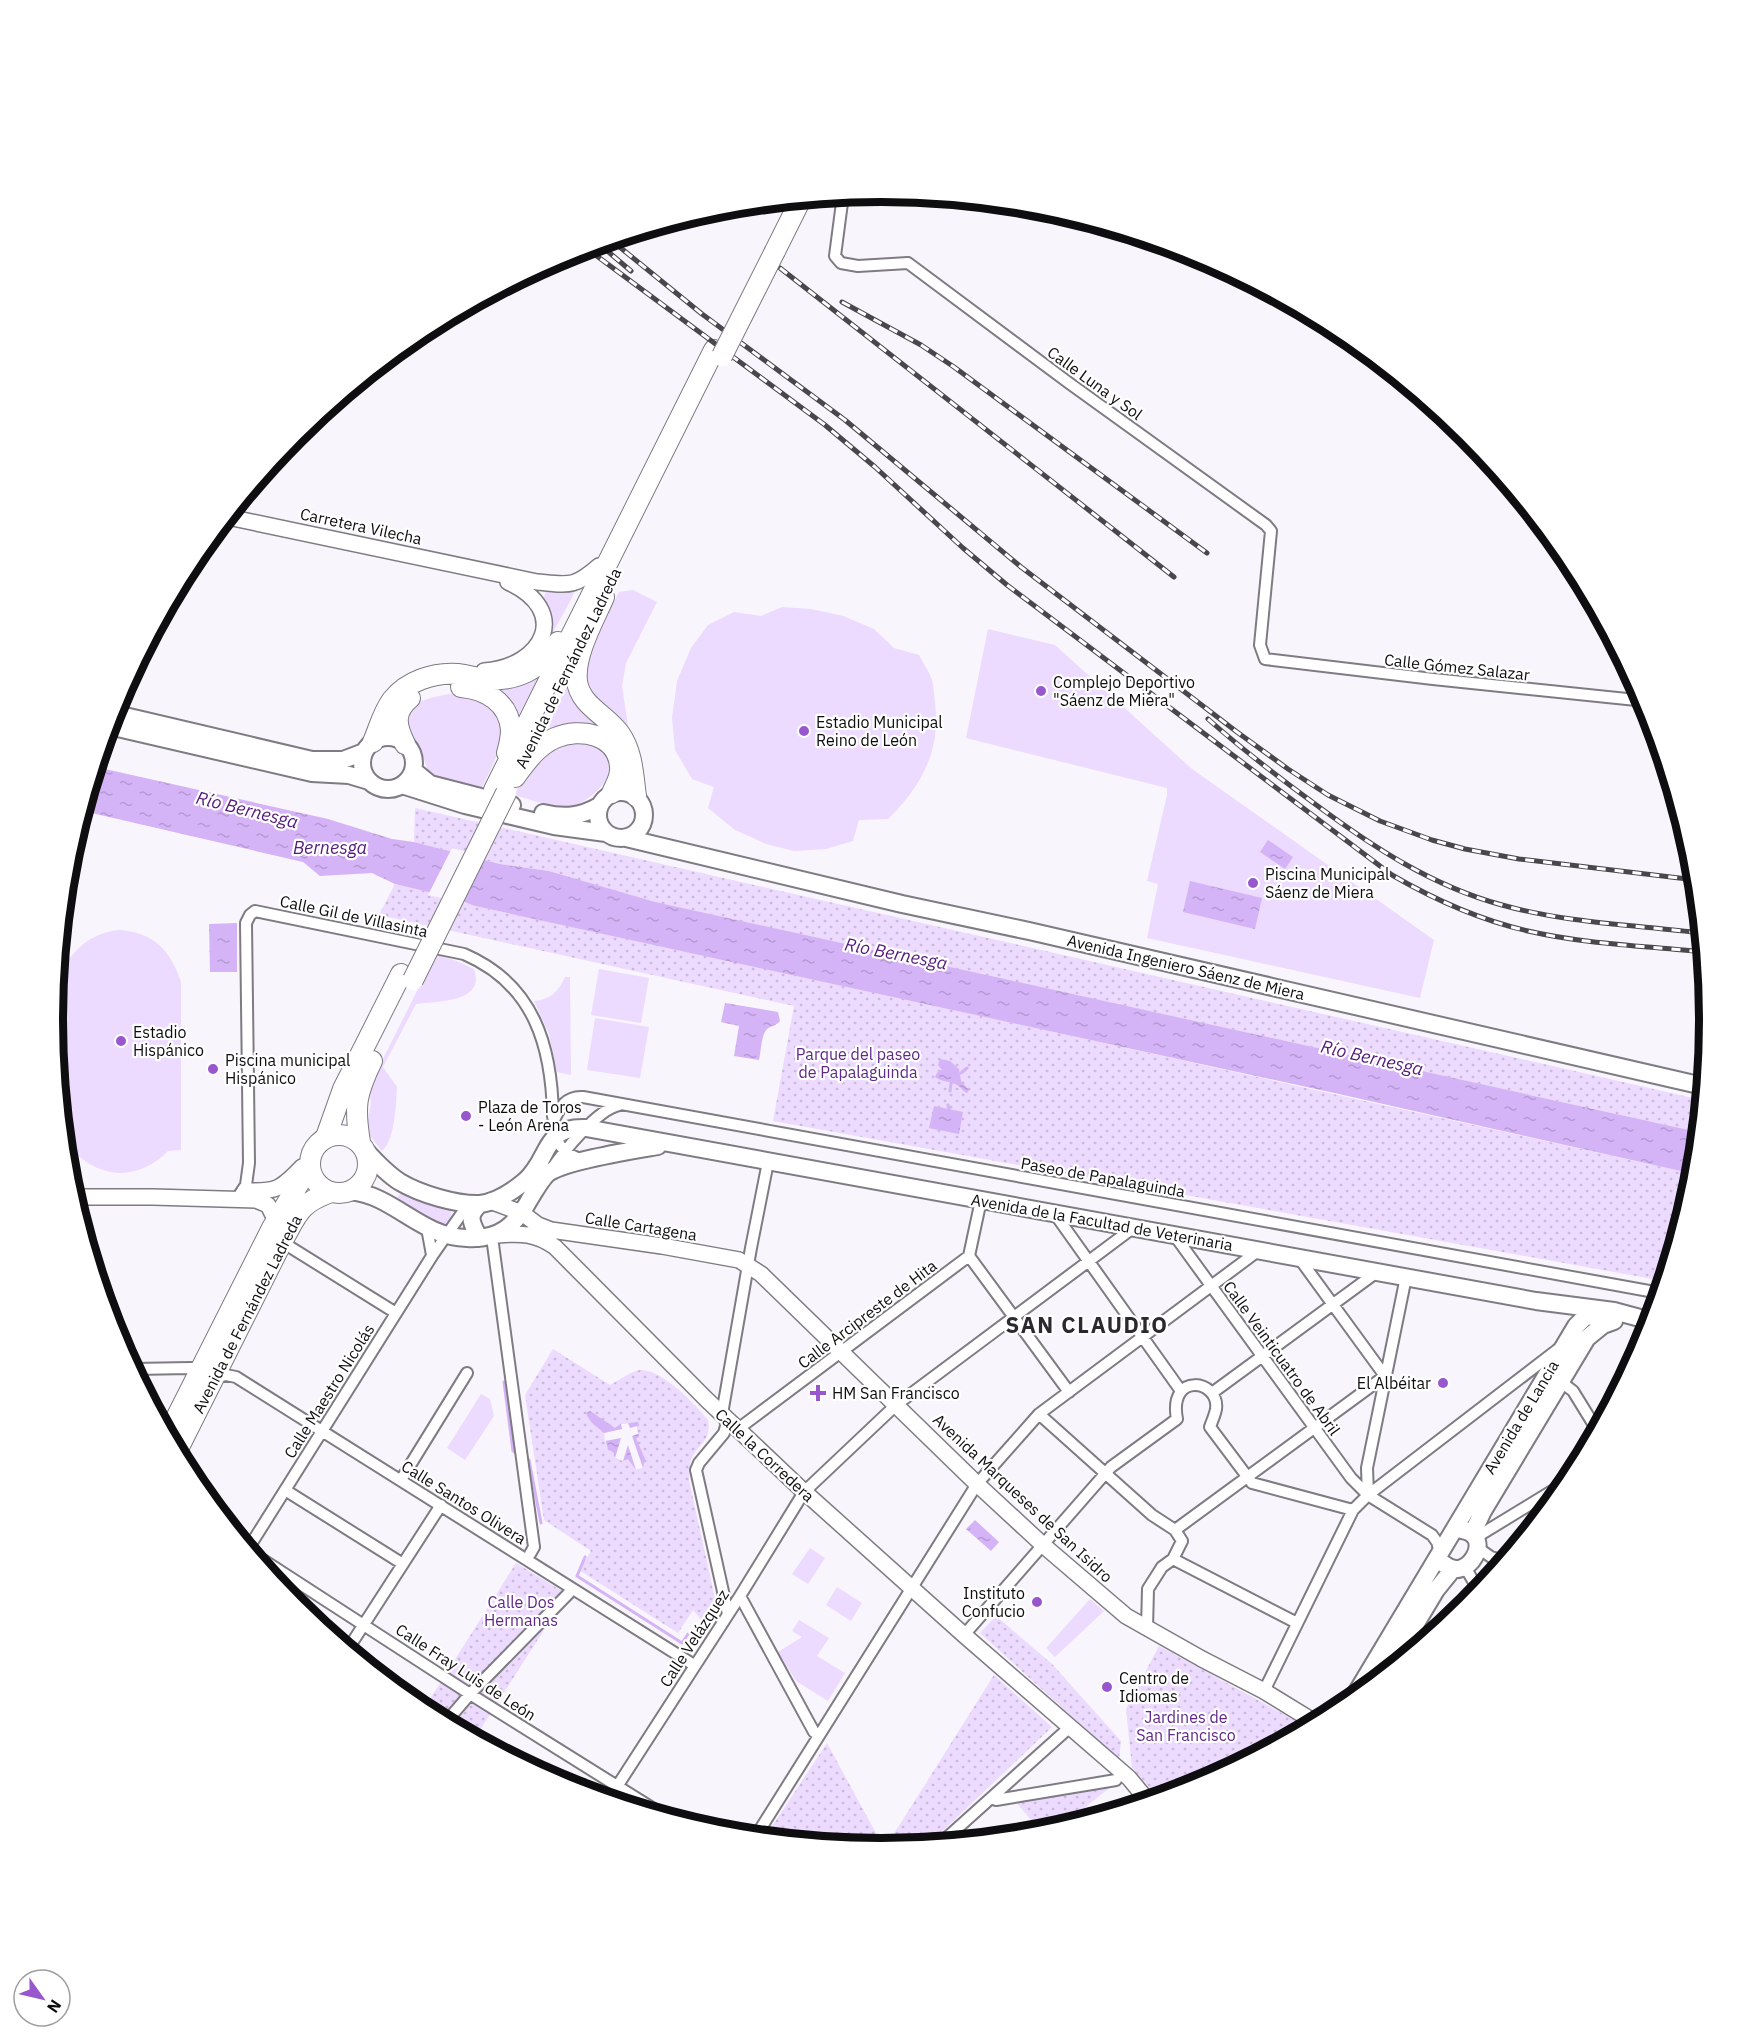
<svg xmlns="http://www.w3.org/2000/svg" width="1762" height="2040" viewBox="0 0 1762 2040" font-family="'IBM Plex Sans',sans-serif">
  <defs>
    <pattern id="park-dots" width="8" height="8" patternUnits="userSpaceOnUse" patternTransform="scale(1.5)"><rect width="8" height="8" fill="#ecdaff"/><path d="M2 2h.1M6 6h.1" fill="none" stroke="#c9bad9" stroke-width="1.8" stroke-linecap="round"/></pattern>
    <pattern id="water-ripples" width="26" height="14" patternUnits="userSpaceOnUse" patternTransform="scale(1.5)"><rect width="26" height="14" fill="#d5b3f7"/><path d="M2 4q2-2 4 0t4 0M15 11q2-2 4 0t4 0" fill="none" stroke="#b699d3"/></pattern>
  </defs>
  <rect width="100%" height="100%" fill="#f9f5fd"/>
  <path fill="#ecdaff" d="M547 589 575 590 571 600 548 641 542 602Z
    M633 590 657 602 626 663 622 686 628 726 624 727C615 718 603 709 594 698 569 668 605 621 619 592Z
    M782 607 811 609 843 616 874 629 894 648 919 655C923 663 929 671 932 680 934 687 934 696 935 703 941 751 921 787 888 819L859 820 853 841 826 849 794 851 766 844 735 830 708 808 714 787 692 779 675 750 672 718 677 681 691 648 708 625 734 612 761 616Z
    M988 629 1055 645 1192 769 1434 940 1420 998 1147 938 1158 884 1147 881 1167 795V788L966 738Z
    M541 672 516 720 487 683Z
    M570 685 597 720 595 727 554 731 550 728V723L566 688Z
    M449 694C464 695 476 696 488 705 517 728 493 763 481 789L437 779 428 771 420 747 406 730 405 713C418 700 431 697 449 694Z
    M583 740C589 743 598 746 603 751 623 772 594 799 573 806 559 810 529 799 514 795 525 775 537 755 559 745 566 742 575 742 583 740Z
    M118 930C153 932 170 949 181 982V1150L168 1151C154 1166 132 1176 111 1172 91 1168 73 1155 65 1137 58 1120 60 1091 60 1073 61 1034 61 996 61 958H70C83 941 97 933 118 930Z
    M435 955 454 960 474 969C486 1003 438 1001 416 1004L383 1067 397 1087C396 1104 395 1140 382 1151L366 1131 371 1103 369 1087Z
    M599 969 649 978 641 1023 591 1015Z
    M565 977H570L571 1075 557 1072 549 1034 534 1001C550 1000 559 991 565 977Z
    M595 1018 649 1027 640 1078 587 1070Z
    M402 1191 450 1207C454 1215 448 1221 443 1227L394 1202Z
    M481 1394 490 1399 494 1416 465 1460 447 1448Z
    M810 1548 825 1558 808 1584 792 1574Z
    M837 1587 862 1603 851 1621 826 1605Z
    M1090 1599 1104 1611 1055 1657 1046 1648Z
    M799 1620 829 1638 817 1656 845 1673 828 1701 796 1681 778 1652 802 1637 792 1631Z"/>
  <path fill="url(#park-dots)" d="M415 808 1702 1100 1698 1132 657 903 549 871 500 864 414 842Z
    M395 884 444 895 475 906 811 978 1694 1174V1182L1664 1281 773 1121 794 1006 379 915Z
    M553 1349 610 1385C618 1381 631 1371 640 1370 662 1369 695 1404 708 1420 712 1442 697 1444 691 1460 689 1465 690 1474 689 1480L718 1612 708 1628 693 1610 678 1633 579 1570 591 1551 544 1520 525 1395Z
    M516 1563 567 1594 475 1738 423 1710Z
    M996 1616 1052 1664 1121 1741 1119 1759 980 1633Z
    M1159 1646 1307 1727 1198 1786 1158 1798 1132 1767 1126 1709Z
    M994 1675 1052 1727 929 1844 885 1848Z
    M827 1743 884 1848 765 1837Z
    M1113 1785 1061 1827 1042 1833 1015 1801Z"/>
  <path fill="url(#water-ripples)" d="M96 767 328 819 392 839 414 842 500 864 549 871 655 902 1698 1132 1694 1174 1339 1094 475 906 454 898 395 884 372 873 320 876 303 862 83 811Z
    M1268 840 1293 857 1285 869 1260 852Z
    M1190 881 1262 898 1255 929 1183 912Z
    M237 923V972H210L209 924Z
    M725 1003 778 1012 780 1021C776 1026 772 1025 767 1029 761 1035 761 1052 759 1060L734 1056 739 1026 721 1022Z
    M940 1059 950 1061 959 1069 961 1081 969 1090 967 1093C962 1091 961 1086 955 1084 948 1081 942 1082 935 1077L938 1071 942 1070 938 1065Z
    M934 1106 963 1112 959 1134 929 1128Z
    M590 1411 615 1428 621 1424 638 1422 639 1425 637 1427 639 1437 636 1438 645 1459 643 1468 636 1470 628 1459 623 1461 615 1458 614 1453 608 1449 604 1433C596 1426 590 1423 586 1413Z
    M975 1520 999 1542 991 1551 966 1529Z"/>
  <path fill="#f9f5fd" d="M452 848 484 856 453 901 428 895Z
    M628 1423 630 1428 637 1426 638 1434 632 1436 643 1468 636 1470 628 1445 623 1461 615 1458 621 1438 605 1441 604 1433 622 1429 621 1424Z"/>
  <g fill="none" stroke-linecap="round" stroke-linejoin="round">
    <path stroke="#d5b3f7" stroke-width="3" d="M961 1073 967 1068
      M950 1091 951 1084
      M948 1105 949 1109
      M504 1382 513 1451 518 1454
      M529 1460 541 1523
      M585 1557 577 1576 682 1643 688 1634"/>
    <g stroke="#7e7b82" stroke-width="14">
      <path id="street" d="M843 195 835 256 841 263 858 266 908 263 1069 383 1266 525 1271 531 1260 645 1265 659 1433 679 1646 701
        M553 1122C560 1107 566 1096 583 1097L1660 1293
        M554 1132C558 1147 568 1156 582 1159
        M551 1170C563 1152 598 1109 619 1105
        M240 1194 246 1185 249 1163 246 923 250 915 255 911 464 954C534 984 552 1046 553 1117
        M1055 1214 1181 1391
        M427 1228 432 1255
        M1175 1236 1351 1478 1368 1495 1432 1535 1437 1542 1440 1552
        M492 1237 534 1547 530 1554
        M282 1242 396 1313
        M969 1256 1069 1392
        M133 1369 191 1368 200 1370
        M214 1378 226 1375 236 1377 694 1665
        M1556 1381 1565 1385 1573 1391 1597 1430
        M1212 1393 1377 1272
        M722 1414 751 1248 768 1162
        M1039 1414 1152 1515 1175 1530 1182 1541 1173 1559 1162 1567 1148 1589 1147 1628
        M728 1419 724 1433 699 1463 696 1470 728 1614
        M738 1429 969 1256 981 1200
        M401 1480 467 1373
        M285 1490 403 1564
        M1368 1495 1367 1468 1406 1277
        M1175 1530 1385 1376 1299 1258
        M1475 1538 1570 1480
        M1478 1548 1491 1557 1504 1561
        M248 1549 432 1256 469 1203
        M251 1552 470 1694 665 1816
        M1173 1559 1297 1623
        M1465 1567 1479 1591
        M740 1596 814 1732
        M1412 1631 1420 1644
        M964 1635 1111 1467 1177 1419C1168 1371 1220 1380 1216 1409 1215 1415 1212 1421 1210 1427L1252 1483 1353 1510
        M348 1649 441 1505
        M1264 1691 1353 1510 1368 1495 1557 1350
        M446 1722 470 1694 569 1593
        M609 1799 740 1596 804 1492 896 1405 1133 1228
        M996 1800 1116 1780
        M756 1836 977 1484 1039 1414 1258 1251
        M942 1842 1070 1727"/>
    </g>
    <g stroke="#7e7b82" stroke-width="18">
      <path id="secondary" d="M228 517 537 582C569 585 574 588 599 566
        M484 671C543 667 572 611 508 582
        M245 1191C277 1192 281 1189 302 1167
        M73 1197H153L256 1200 268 1205 276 1221
        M490 1201 522 1213 538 1225 551 1230 662 1246 739 1260 761 1274 977 1484 1043 1545 1126 1616 1202 1659 1264 1691 1316 1723
        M498 1235C520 1233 536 1233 555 1247L707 1400 799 1487 964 1635 1129 1778 1148 1801"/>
    </g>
    <g stroke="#7e7b82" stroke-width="20">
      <path id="primary" d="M112 713 312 760H343L364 752
        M109 726 312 773 349 775 369 781
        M362 763a26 26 0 1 1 52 0a26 26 0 1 1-52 0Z
        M413 770 430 784 512 805
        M402 785 465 805 554 826 606 833
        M598 815a23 23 0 1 1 46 0a23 23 0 1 1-46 0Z
        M543 813C564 818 580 817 599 806
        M626 838 902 904 1029 931 1703 1086
        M366 1151C376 1162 387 1174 400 1182 420 1194 457 1205 480 1204 496 1202 513 1191 525 1181 551 1158 542 1126 586 1128L1536 1301 1614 1311 1651 1321
        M350 1191C394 1195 420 1237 467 1238 500 1240 516 1225 531 1197 536 1189 541 1180 547 1174 563 1161 635 1150 658 1146
        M479 1238C472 1223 466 1217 480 1204
        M1472 1534 1483 1511 1587 1338 1603 1325 1614 1321
        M1444 1564C1467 1585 1496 1535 1462 1530
        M1388 1670 1436 1590 1453 1569
        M1352 1700 1576 1326 1585 1317 1605 1315"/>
    </g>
    <g stroke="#7e7b82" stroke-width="22">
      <path id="highway" d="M775 251 801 199
        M604 597C594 620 574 655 577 681 580 706 607 715 620 734 633 753 633 775 636 796
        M461 687C485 689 509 702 511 730 511 737 509 746 507 753
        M373 742C379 728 383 712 392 700 407 681 434 672 458 674 467 675 476 678 485 679 516 682 542 669 558 642
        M405 744C396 726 393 712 410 698
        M515 777C526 762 537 746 555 738 580 727 618 734 620 767 621 776 616 784 612 793
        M494 790 714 350
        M310 1164a29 29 0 1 1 58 0a29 29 0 1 1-58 0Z
        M326 1137 343 1089 401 974
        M360 1142C354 1106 356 1094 372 1061
        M168 1434 272 1228 310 1165
        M177 1451 282 1242C298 1214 298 1204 331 1192"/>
    </g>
    <use href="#street" stroke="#fff" stroke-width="10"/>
    <use href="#secondary" stroke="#fff" stroke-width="15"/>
    <use href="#primary" stroke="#fff" stroke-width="16"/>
    <use href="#highway" stroke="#fff" stroke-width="20"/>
    <g stroke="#49474b" stroke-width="5">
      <path id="rail" d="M611 240 702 314 845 420 1021 567 1237 732 1288 769 1328 795 1380 821 1432 840 1465 849 1519 859 1696 880
        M599 244 631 271
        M586 248 825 425 875 467 963 548 1007 585 1392 875C1435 900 1480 920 1528 931 1584 944 1646 946 1703 952
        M780 268 1174 577
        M842 302 921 345 954 367 1207 553
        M1208 719C1242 749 1278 777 1315 804 1373 847 1432 886 1502 905 1566 923 1635 925 1701 933"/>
    </g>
    <use href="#rail" stroke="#fff" stroke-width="3" stroke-dasharray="9" stroke-linecap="butt"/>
    <g stroke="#7e7b82" stroke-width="22" stroke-linecap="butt">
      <path id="highway-bridge" d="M722 356 775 251
        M413 980 506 793"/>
    </g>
    <use href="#highway-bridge" stroke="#fff" stroke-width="20"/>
  </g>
  <g fill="#9857cd" stroke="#fff" stroke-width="2">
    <circle cx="1041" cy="691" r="6"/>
    <circle cx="804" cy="731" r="6"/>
    <circle cx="1253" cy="883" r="6"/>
    <circle cx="121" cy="1041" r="6"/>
    <circle cx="213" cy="1069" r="6"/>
    <circle cx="466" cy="1116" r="6"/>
    <circle cx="1443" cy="1383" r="6"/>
    <path d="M815 1384h6v6h6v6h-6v6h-6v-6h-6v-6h6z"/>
    <circle cx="1037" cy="1602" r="6"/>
    <circle cx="1107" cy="1687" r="6"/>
  </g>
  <g text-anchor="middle" stroke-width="4.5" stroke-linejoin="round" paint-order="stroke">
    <g font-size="16" fill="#0e0d0f" stroke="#fff">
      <text transform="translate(1095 383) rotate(36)" y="6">Calle Luna y Sol</text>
      <text transform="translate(361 526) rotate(12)" y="6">Carretera Vilecha</text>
      <text transform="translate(1457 667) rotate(6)" y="6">Calle Gómez Salazar</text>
      <text transform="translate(568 668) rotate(-64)" y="6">Avenida de Fernández Ladreda</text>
      <text transform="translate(354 916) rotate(12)" y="6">Calle Gil de Villasinta</text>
      <text transform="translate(1186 967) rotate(13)" y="6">Avenida Ingeniero Sáenz de Miera</text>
      <text transform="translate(1103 1177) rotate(10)" y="6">Paseo de Papalaguinda</text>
      <text transform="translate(1102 1222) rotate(10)" y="6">Avenida de la Facultad de Veterinaria</text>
      <text transform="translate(641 1226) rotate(9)" y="6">Calle Cartagena</text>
      <text transform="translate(247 1314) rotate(-63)" y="6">Avenida de Fernández Ladreda</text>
      <text transform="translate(867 1314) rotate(-37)" y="6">Calle Arcipreste de Hita</text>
      <text transform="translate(1282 1358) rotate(54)" y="6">Calle Veinticuatro de Abril</text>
      <text transform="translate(329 1391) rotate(-58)" y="6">Calle Maestro Nicolás</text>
      <text transform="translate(1521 1417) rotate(-59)" y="6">Avenida de Lancia</text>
      <text transform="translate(765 1455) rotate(43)" y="6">Calle la Corredera</text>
      <text transform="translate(1023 1498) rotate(43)" y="6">Avenida Marqueses de San Isidro</text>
      <text transform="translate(464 1502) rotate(32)" y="6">Calle Santos Olivera</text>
      <text transform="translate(694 1638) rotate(-57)" y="6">Calle Velázquez</text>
      <text transform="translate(466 1672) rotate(33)" y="6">Calle Fray Luis de León</text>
    </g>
    <g font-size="16" fill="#0e0d0f" stroke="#fff" text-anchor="start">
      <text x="1053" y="688">Complejo Deportivo<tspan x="1053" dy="18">"Sáenz de Miera"</tspan></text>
      <text x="816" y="728">Estadio Municipal<tspan x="816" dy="18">Reino de León</tspan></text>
      <text x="1265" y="880">Piscina Municipal<tspan x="1265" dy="18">Sáenz de Miera</tspan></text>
      <text x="133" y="1038">Estadio<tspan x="133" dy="18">Hispánico</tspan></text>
      <text x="225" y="1066">Piscina municipal<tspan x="225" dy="18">Hispánico</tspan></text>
      <text x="478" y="1113">Plaza de Toros<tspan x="478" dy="18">- León Arena</tspan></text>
      <text x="1431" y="1389" text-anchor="end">El Albéitar</text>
      <text x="832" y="1399">HM San Francisco</text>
      <text x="1025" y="1599" text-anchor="end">Instituto<tspan x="1025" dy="18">Confucio</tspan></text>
      <text x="1119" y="1684">Centro de<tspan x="1119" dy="18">Idiomas</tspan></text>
    </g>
    <g font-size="16" fill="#602889" stroke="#fff">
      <text x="858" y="1060">Parque del paseo<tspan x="858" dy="18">de Papalaguinda</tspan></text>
      <text x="521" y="1608">Calle Dos<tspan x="521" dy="18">Hermanas</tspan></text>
      <text x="1186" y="1723">Jardines de<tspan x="1186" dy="18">San Francisco</tspan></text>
    </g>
    <g font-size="18" font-style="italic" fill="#541a7c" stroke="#fff">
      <text transform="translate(247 810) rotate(14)" y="6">Río Bernesga</text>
      <text x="330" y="854">Bernesga</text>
      <text transform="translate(896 954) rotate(11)" y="6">Río Bernesga</text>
      <text transform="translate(1372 1058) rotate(13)" y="6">Río Bernesga</text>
    </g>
    <g font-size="22" font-weight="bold" letter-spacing="1.5" fill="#2b292e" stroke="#fff">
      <text x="1087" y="1333">SAN CLAUDIO</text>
    </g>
  </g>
  <path d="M0 0H1762V2040H0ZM63 1020a818 818 0 1 1 1636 0a818 818 0 1 1-1636 0Z" fill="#fff" fill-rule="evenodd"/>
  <path fill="none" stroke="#0e0d0f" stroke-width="8" d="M63 1020a818 818 0 1 1 1636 0a818 818 0 1 1-1636 0Z"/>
  <g transform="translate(42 1998) rotate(124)"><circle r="28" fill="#ffffff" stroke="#9f9e9f" stroke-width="1.5"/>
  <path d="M0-4.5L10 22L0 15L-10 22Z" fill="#9857cd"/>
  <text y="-9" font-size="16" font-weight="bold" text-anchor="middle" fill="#0e0d0f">N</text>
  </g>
</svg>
